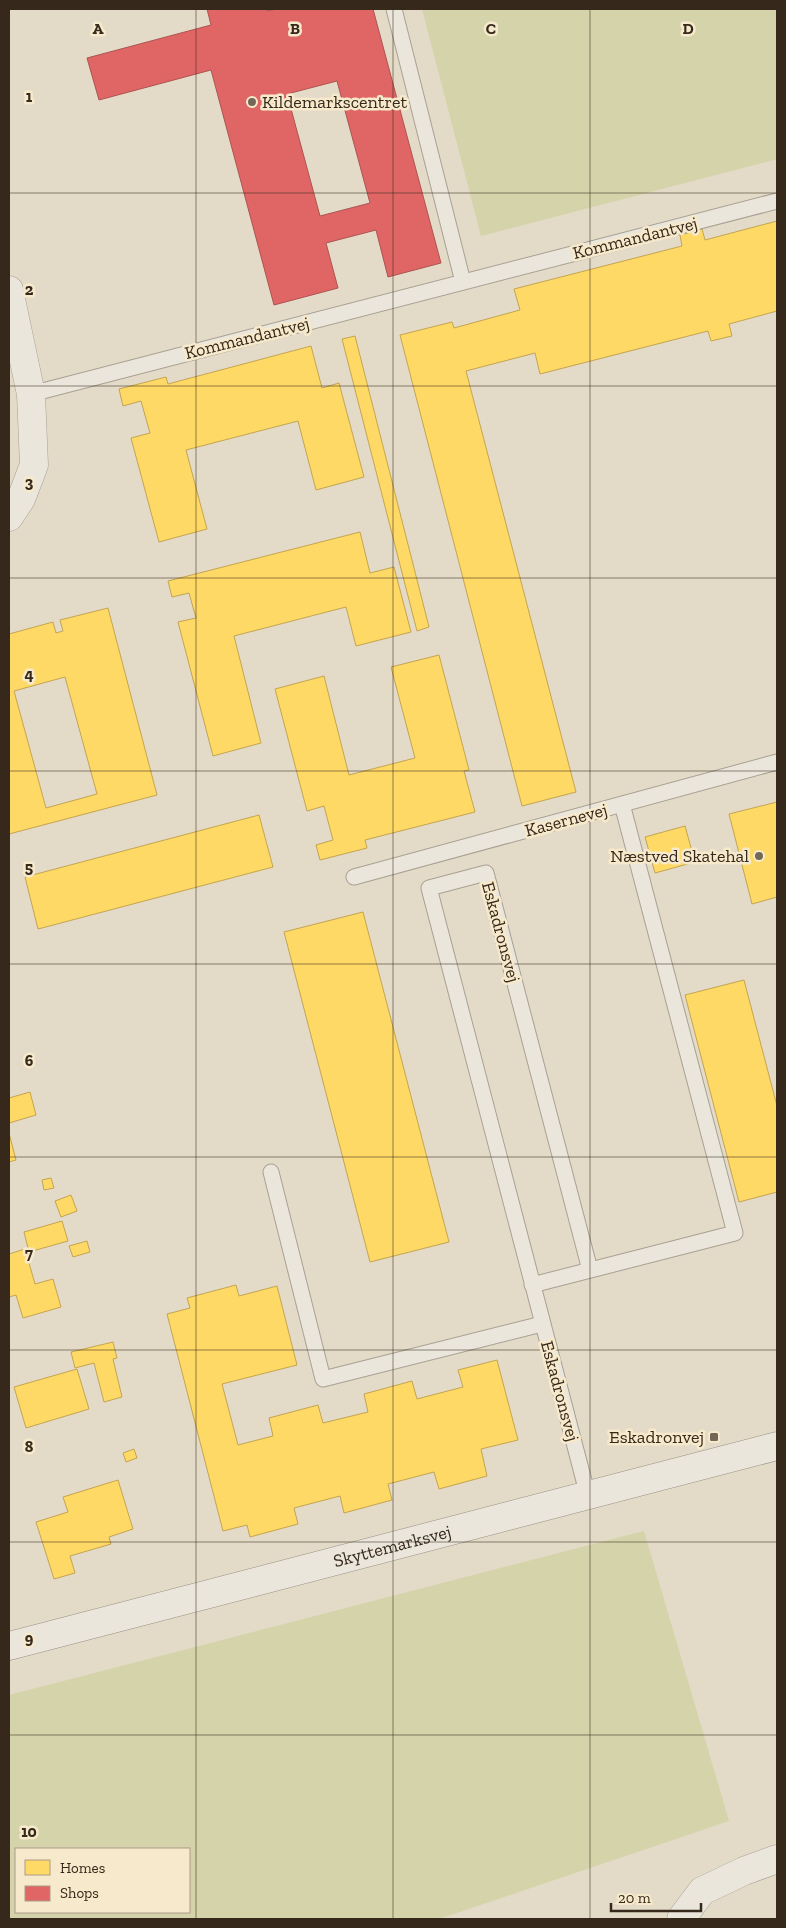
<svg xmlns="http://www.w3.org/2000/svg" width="786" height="1928" viewBox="0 0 786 1928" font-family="'Zilla Slab',serif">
  <rect width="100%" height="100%" fill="#e3dbc8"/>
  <path fill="#d4d3a9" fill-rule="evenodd" d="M422 9H777V159L481 236Z
    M644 1531 729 1821 439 1919H9V1695ZM16 1849H189V1912H16Z"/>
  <path fill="#ffd966" stroke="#c3a450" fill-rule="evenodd" d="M777 221V311L729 324 732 336 711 341 708 331 540 374 535 353 466 371 576 792 522 806 400 335 452 322 454 328 520 310 514 289 682 246 680 235 702 229 705 240Z
    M355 336 429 627 417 631 342 339Z
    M311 346 322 388 339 383 364 477 316 490 298 421 186 450 207 529 159 542 131 438 150 433 141 401 123 406 119 389 166 377 168 384Z
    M360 532 370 573 394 567 411 632 356 646 346 607 234 636 261 743 213 756 178 622 196 618 189 593 172 597 168 581Z
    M108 608 157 795 9 834V634L53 622 56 633 63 631 60 620ZM65 677 97 794 46 808 14 691Z
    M439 655 469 770 464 771 475 812 365 840 367 848 320 860 316 845 333 840 324 806 307 811 275 689 324 676 349 775 415 758 391 667Z
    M777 802V897L752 904 729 814Z
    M259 815 273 867 38 929 25 877Z
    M685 826 695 862 655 873 645 837Z
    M363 912 449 1242 370 1262 284 932Z
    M744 980 777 1106V1192L739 1202 685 995Z
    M30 1092 36 1115 9 1123V1098Z
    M9 1133 16 1160 9 1162Z
    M51 1178 54 1188 44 1190 42 1180Z
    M71 1195 77 1211 61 1217 55 1201Z
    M62 1221 68 1241 29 1252 24 1232Z
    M87 1241 90 1252 73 1257 69 1246Z
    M25 1249 35 1284 53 1279 61 1307 23 1318 16 1295 9 1297V1254Z
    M236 1285 239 1296 277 1286 297 1365 222 1384 238 1445 273 1436 269 1418 318 1405 323 1423 368 1412 364 1394 412 1381 417 1399 463 1387 458 1370 497 1360 518 1440 481 1449 487 1476 439 1489 434 1472 388 1484 392 1500 344 1513 340 1496 294 1508 298 1524 250 1537 247 1525 223 1531 167 1314 190 1308 187 1298Z
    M113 1342 117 1358 113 1359 122 1397 104 1402 94 1363 75 1368 71 1352Z
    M77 1369 89 1409 26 1428 14 1387Z
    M134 1449 137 1458 126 1462 123 1453Z
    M118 1480 133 1529 109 1537 111 1544 70 1556 75 1573 54 1579 36 1522 68 1512 63 1497Z"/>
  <path fill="#e06666" stroke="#ad5350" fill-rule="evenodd" d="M207 9H267V11L277 9H373L441 263 388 277 376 230 326 243 338 288 274 305 211 70 99 100 87 58 211 25ZM337 81 370 203 320 216 287 94Z"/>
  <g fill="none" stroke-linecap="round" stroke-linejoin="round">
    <g stroke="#a8a092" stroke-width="17">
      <path id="lane" d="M394 9 463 282
        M31 394 777 201
        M354 877 777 762
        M271 1172 323 1379 542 1324
        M532 1285 735 1233 622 804
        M588 1496 429 888 486 873 590 1270"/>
    </g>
    <g stroke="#a8a092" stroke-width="29">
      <path id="street" d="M9 290 31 394 34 465 21 499 9 517
        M681 1919 702 1891 744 1871 777 1859"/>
    </g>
    <g stroke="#978f82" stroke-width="29">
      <g id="secondary">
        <path id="s1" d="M9 1646 777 1446"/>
      </g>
    </g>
    <use href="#lane" stroke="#ebe6db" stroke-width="15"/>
    <use href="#street" stroke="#ebe6db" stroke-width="28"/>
    <use href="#secondary" stroke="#ebe6db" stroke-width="28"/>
  </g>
  <path fill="none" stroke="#36281b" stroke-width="1" stroke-opacity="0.55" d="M196 9V1919M393 9V1919M590 9V1919M9 193H777M9 386H777M9 578H777M9 771H777M9 964H777M9 1157H777M9 1350H777M9 1542H777M9 1735H777"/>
  <g fill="#736758" stroke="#f7eacc" stroke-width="2">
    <circle cx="252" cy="102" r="5"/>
    <circle cx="759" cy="856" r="5"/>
    <rect x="709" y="1432" width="10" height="10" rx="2.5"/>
  </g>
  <g text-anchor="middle" stroke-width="5" stroke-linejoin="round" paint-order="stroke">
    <g font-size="18" fill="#36281b" stroke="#f7eacc" text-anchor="end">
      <text x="262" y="108" text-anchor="start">Kildemarkscentret</text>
      <text x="749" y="862">Næstved Skatehal</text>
      <text x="704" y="1443">Eskadronvej</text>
    </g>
    <g font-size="18" fill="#36281b" stroke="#f7eacc">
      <text transform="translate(635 238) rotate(-14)" y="6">Kommandantvej</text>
      <text transform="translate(247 338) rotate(-14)" y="6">Kommandantvej</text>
      <text transform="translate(566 820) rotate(-15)" y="6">Kasernevej</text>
      <text transform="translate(501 932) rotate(75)" y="6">Eskadronsvej</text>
      <text transform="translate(560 1391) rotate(75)" y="6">Eskadronsvej</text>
      <text dy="6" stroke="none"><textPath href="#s1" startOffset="396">Skyttemarksvej</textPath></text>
    </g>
  </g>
  <g font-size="16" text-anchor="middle" font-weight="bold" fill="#36281b" stroke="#f7eacc" stroke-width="5" stroke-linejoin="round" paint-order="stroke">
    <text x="98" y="34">A</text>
    <text x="295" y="34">B</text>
    <text x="491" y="34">C</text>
    <text x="688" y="34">D</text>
    <text x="29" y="102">1</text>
    <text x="29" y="295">2</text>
    <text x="29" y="488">3</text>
    <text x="29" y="680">4</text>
    <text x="29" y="873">5</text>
    <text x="29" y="1066">6</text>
    <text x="29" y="1259">7</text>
    <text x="29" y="1452">8</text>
    <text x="29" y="1644">9</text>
    <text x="29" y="1837">10</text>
  </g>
  <rect width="786" height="1928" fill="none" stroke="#36281b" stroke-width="20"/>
  <rect x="15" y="1848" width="175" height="65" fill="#f7eacc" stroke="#aa9c85"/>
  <rect x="25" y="1860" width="25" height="15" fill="#ffd966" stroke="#aa9c85"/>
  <text x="60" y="1873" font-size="15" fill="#36281b">Homes</text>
  <rect x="25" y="1886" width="25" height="15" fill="#e06666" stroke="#aa9c85"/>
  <text x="60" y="1898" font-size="15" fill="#36281b">Shops</text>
  <path d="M611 1903v8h90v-8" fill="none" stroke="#36281b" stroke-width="2.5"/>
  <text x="618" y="1903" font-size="15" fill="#36281b" stroke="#f7eacc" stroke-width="4" paint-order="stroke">20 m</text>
</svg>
